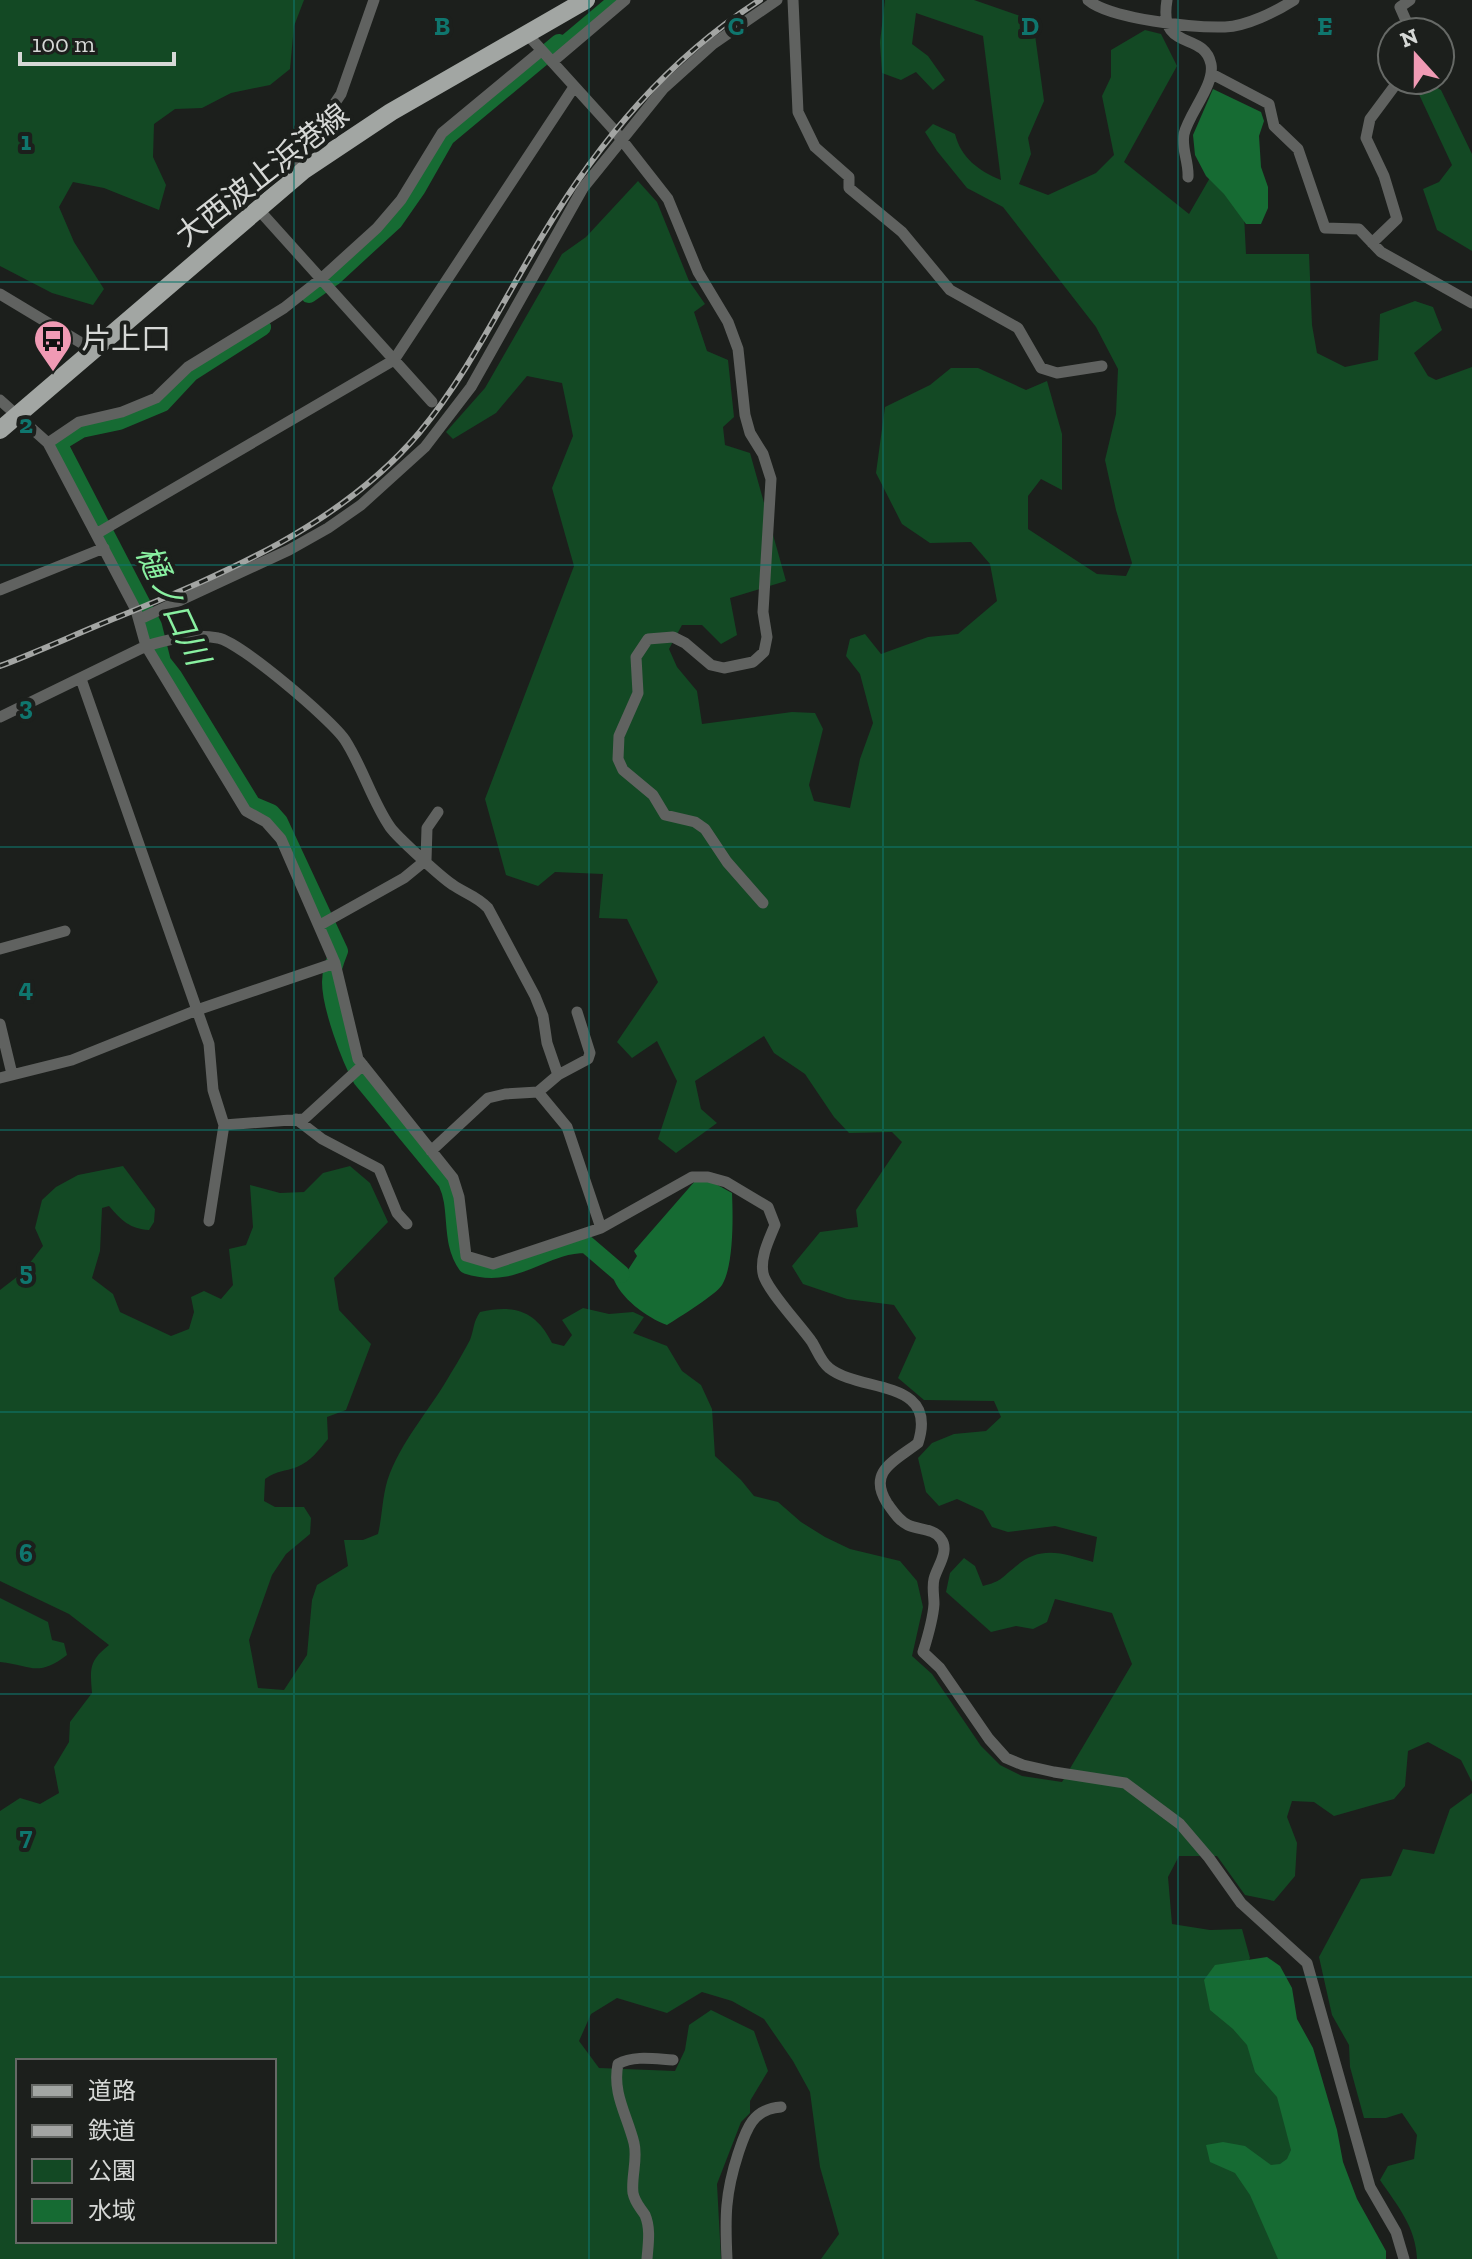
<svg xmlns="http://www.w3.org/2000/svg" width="1472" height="2259" viewBox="0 0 1472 2259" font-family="'Zilla Slab','Noto Sans JP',serif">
  <rect width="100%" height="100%" fill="#1c1f1c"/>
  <path fill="#134924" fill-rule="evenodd" d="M0 0H304L294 26 290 69 270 85 231 93 202 108 175 109 154 124 153 157 166 185 159 210 104 188 73 182 59 207 74 242 104 289 93 305 52 293 0 266Z
    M885 0H974L1023 17 1035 35 1044 101 1028 138 1031 154 1019 184 1048 195 1096 173 1114 155 1102 96 1111 77V50L1145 30 1161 34 1177 66 1124 162 1189 214 1211 176 1244 215 1246 254H1309L1312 325 1317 353 1345 367 1378 360 1380 314 1415 301 1433 307 1442 330 1414 353 1428 376 1436 380 1472 367V1782L1461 1760 1428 1742 1408 1751 1405 1786 1394 1799 1334 1816 1314 1802 1292 1801 1287 1817 1297 1843 1295 1876 1274 1901 1245 1895 1217 1856H1179L1168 1877 1172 1924 1210 1930 1242 1929 1250 1958 1234 1984 1288 2085 1299 2259H821L839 2234 820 2167 810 2092 793 2061 764 2019 732 2001 702 1992 667 2013 617 1998 591 2014 579 2041 599 2068 675 2071 685 2050 689 2025 711 2010 754 2031 768 2071 750 2101V2113L741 2122 717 2184 721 2259H0V1811L20 1798 40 1804 59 1793 54 1767 69 1742 70 1722 92 1693C90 1668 89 1661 109 1645L69 1614 0 1581V1290L22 1273 43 1246 35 1228 42 1200 56 1187 78 1175 123 1166 155 1209 154 1222 149 1230C130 1229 121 1220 109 1206L102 1208 100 1251 92 1278 113 1294 120 1312 171 1336 189 1329 194 1312 191 1297 204 1291 221 1299 233 1285 229 1249 246 1245 253 1227 250 1185 280 1193 304 1192 323 1173 350 1166 370 1183 388 1222 334 1278 339 1310 371 1344 346 1410 327 1417 328 1439C319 1450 311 1461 297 1467 284 1472 278 1470 265 1479L264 1501 275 1507H304L311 1518 310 1534 286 1554 272 1575 249 1640 258 1688 284 1690 307 1655 312 1600 317 1585 348 1566 344 1540H363L378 1534C383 1513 382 1493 390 1473 405 1436 432 1407 451 1373 458 1362 464 1351 470 1340 474 1330 473 1322 480 1312 513 1305 535 1309 552 1343L564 1346 572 1335 562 1320 583 1308 609 1314 633 1312 644 1317 633 1333 667 1346 682 1371 701 1385 712 1409 715 1456 741 1480 754 1496 778 1502 801 1522 825 1537 850 1549 900 1561 917 1581 923 1607 912 1656 932 1674 981 1746 1000 1765 1022 1776 1062 1782 1132 1664 1112 1613 1055 1599 1047 1622 1033 1629 1016 1626 991 1632 946 1592 950 1573 964 1558 975 1566 983 1586C1002 1581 1000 1579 1015 1567 1041 1544 1064 1554 1093 1562L1097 1537 1055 1526 1008 1532 992 1527 983 1511 957 1499 939 1506 926 1492 918 1458 932 1443 954 1434 986 1431 1001 1417 994 1401 924 1400 898 1378 916 1338 894 1305 847 1299 803 1284 792 1266 820 1232 858 1227 856 1210 902 1142 892 1132 849 1133 834 1117 805 1074 774 1053 764 1036 695 1081 701 1109 717 1123 676 1153 658 1139 677 1081 657 1041 632 1058 617 1042 658 982 627 919 599 918 603 874 555 872 538 886 506 875 485 799 574 566 552 488 573 436 562 383 527 376 496 413 453 439 446 432 485 388 562 254 586 237 638 181 657 202 689 281 705 304 694 312 707 351 728 360 734 417 723 427 725 445 750 453 786 581 730 598 737 635 721 644 702 625H682L669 649 677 667 697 691 702 724 792 712 815 713 823 729 809 785 814 801 850 808 860 759 873 723 860 674 846 656 850 639 865 634 881 654 928 637 958 634 997 601 990 564 971 542 930 543 902 524 876 473 885 407 930 385 951 368H978L1026 390 1047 381 1062 434V490L1041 479 1028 496V529L1097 574 1126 576 1132 563 1116 510 1105 460 1116 414 1118 369 1096 327 1003 207 967 188 937 151 925 132 933 124 955 134C961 158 979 171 1001 180L983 36 916 13 912 44 928 56 945 80 933 90 916 72 901 80 882 73 880 42ZM18 2061H274V2241H18Z
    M1429 83 1441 90 1472 154V251L1437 230 1423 189 1439 182 1452 165 1416 88Z
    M0 1598 48 1622 52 1640 64 1643 67 1655C37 1678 31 1665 0 1662Z
    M1472 1793V2259H1417C1416 2227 1397 2205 1380 2180L1388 2166 1414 2159 1417 2135 1402 2113 1386 2118H1364L1350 2067 1349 2045 1332 2015 1319 1957 1361 1879 1391 1876 1403 1849 1434 1854 1450 1809Z"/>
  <path fill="#166b33" d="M604 0H622L554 56 547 48Z
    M1213 89 1261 112 1264 121 1259 136 1261 167 1268 187V208L1261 224H1246L1224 194 1206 176 1195 155 1193 135Z
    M695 1181 712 1182 732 1193C733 1216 734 1265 722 1285 717 1294 678 1318 667 1325 647 1318 619 1297 613 1277L621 1269 626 1273 637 1256 634 1251Z
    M1267 1957 1280 1966 1292 1988 1297 2019 1313 2048 1337 2130 1343 2162 1357 2199 1386 2251V2259H1278L1250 2195 1235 2173 1210 2162 1206 2145 1223 2142 1245 2146 1271 2165 1280 2164 1287 2159 1291 2150 1277 2097 1255 2072 1247 2045 1233 2029 1210 2010 1204 1980 1215 1965Z"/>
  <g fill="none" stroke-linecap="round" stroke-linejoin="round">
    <path stroke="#166b33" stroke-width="18" d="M309 294 333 277 394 221 417 188 446 137 559 43
      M262 327 190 373 162 403 119 421 81 429 58 443 153 626 162 662 173 676 252 805 271 813 279 822 339 951C335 961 331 971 331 982 331 1006 350 1058 362 1079L447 1182C460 1209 449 1240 467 1265 517 1281 540 1244 586 1244L621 1274"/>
    <path stroke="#606260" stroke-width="11" d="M793 0 798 112 815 147 849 177V188L902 232 950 290 1018 328 1041 368 1057 373 1102 366
      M1088 0C1110 19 1195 28 1225 27 1247 26 1275 12 1294 0
      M1167 0C1158 53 1204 30 1211 64 1215 85 1189 113 1184 134 1181 148 1189 162 1188 177
      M1410 0 1400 7 1411 32
      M527 34 614 130 668 199 698 272 728 322 738 349 745 415 750 433 763 454 771 479 763 612 767 637 764 652 753 662 724 668 711 665 685 643 673 637 648 639 636 657 638 693 619 736 618 759 623 770 653 795 665 815 695 822 705 829 727 862 763 903
      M552 62 625 0
      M1212 74 1269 104 1274 126 1298 149 1325 228 1359 229 1381 252 1472 303
      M304 170 299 162 300 155 341 94 374 0
      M258 209 432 402
      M1372 243 1397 219 1384 176 1366 138 1370 119 1399 80
      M0 294 93 350
      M0 400 48 443 136 610 146 646 246 811 266 822 281 839 335 963 358 1059 453 1178 459 1197 466 1256 493 1264 601 1228 692 1177H708L726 1182 768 1207 775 1225C769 1240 760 1257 763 1273 765 1288 801 1326 812 1342 817 1350 821 1362 829 1368 860 1393 939 1378 918 1443 895 1461 867 1471 887 1503 893 1511 898 1520 908 1525 918 1530 934 1528 941 1539 950 1551 937 1567 934 1579 932 1587 934 1596 934 1604 933 1620 928 1636 923 1652L940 1668 989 1739 1006 1758 1023 1765 1054 1772 1125 1783 1180 1824 1209 1858 1241 1903 1307 1963 1370 2187 1396 2232 1404 2259
      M48 443 79 422 122 412 156 398 188 367 284 308 322 278 377 228 401 200 442 133 541 51
      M96 534 394 360 574 87
      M0 590 104 548
      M140 619 289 550 328 528 361 505 425 447 471 387 583 188 663 89 713 44 777 0
      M81 679 197 1010 335 963
      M0 717 146 646C170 639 194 633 218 638 240 642 332 720 345 740 363 768 372 801 390 827 397 837 442 878 453 885 466 894 477 896 488 908L535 996 543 1016 547 1043 558 1075 538 1092 505 1094 488 1098 431 1151
      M320 925 404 878 426 860 427 828 438 812
      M0 949 65 931
      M0 1024 12 1074
      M558 1075 588 1059 590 1053 577 1012
      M0 1078 72 1060 197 1010 209 1044 213 1090 224 1125 304 1119 363 1065
      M538 1092 567 1127 601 1228
      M296 1119 322 1139 379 1169 397 1213 407 1224
      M209 1221 224 1125
      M647 2259C648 2245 651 2229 645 2215 640 2207 635 2203 633 2193 631 2177 638 2159 634 2143 627 2115 612 2093 618 2064 634 2055 655 2059 673 2060
      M727 2259C725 2217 725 2194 738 2154 746 2130 752 2109 781 2107"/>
    <path stroke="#a2a6a3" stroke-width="18" d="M0 430 304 170 391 112 586 0"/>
    <g stroke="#a3a5a3" stroke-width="6">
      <path id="rail" d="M0 666C40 651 78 633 118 617 226 573 341 525 419 433 469 373 503 300 544 233 600 140 668 59 760 0"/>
    </g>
    <use href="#rail" stroke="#1c1f1c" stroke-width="3" stroke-dasharray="9" stroke-linecap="butt"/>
  </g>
  <path fill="none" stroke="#0f766e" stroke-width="2" stroke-opacity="0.55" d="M294 0V2259M589 0V2259M883 0V2259M1178 0V2259M0 282H1472M0 565H1472M0 847H1472M0 1130H1472M0 1412H1472M0 1694H1472M0 1977H1472"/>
  <defs>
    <g id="bus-pin" transform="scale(2)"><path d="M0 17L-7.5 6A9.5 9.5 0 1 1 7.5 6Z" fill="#f09ab4" stroke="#1c1f1c"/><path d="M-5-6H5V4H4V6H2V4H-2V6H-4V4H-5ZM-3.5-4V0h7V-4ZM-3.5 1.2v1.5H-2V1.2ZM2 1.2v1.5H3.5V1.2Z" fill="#111"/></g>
  </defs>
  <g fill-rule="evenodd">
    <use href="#bus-pin" x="53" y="339"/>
  </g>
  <g text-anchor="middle" stroke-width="8" stroke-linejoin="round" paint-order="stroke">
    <g font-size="30" fill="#d6d8d6" stroke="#1c1f1c">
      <text transform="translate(262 175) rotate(-38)" y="10">大西波止浜港線</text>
    </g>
    <g font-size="30" fill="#d6d8d6" stroke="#1c1f1c" text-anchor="start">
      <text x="81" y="349">片上口</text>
    </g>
    <g font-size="32" font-style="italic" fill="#89f0a1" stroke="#1c1f1c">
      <text transform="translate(173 605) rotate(65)" y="11">樋ノ口川</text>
    </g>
  </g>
  <g font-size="26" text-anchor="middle" font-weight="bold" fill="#0f766e" stroke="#1c1f1c" stroke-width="8" stroke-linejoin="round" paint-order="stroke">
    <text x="442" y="35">B</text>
    <text x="736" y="35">C</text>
    <text x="1030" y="35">D</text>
    <text x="1325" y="35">E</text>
    <text x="26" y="150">1</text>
    <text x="26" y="433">2</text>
    <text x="26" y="715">3</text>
    <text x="26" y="997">4</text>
    <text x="26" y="1280">5</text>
    <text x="26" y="1562">6</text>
    <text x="26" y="1845">7</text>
  </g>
  <rect x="16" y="2059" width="260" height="184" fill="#1c1f1c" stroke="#666966" stroke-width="2"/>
  <rect x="32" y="2085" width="40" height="12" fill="#a2a6a3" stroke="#666966" stroke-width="2"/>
  <text x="88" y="2099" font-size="24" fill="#d6d8d6">道路</text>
  <rect x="32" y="2125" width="40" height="12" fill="#a3a5a3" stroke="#666966" stroke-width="2"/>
  <text x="88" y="2139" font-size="24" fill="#d6d8d6">鉄道</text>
  <rect x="32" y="2159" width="40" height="24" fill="#134924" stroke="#666966" stroke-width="2"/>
  <text x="88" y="2179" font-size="24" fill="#d6d8d6">公園</text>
  <rect x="32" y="2199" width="40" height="24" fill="#166b33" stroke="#666966" stroke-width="2"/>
  <text x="88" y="2219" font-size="24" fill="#d6d8d6">水域</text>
  <g transform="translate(1416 56) rotate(339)"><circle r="38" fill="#1c1f1c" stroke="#666966" stroke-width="2"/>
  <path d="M0-6L14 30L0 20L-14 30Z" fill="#f09ab4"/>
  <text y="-12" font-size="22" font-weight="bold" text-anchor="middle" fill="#d6d8d6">N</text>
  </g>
  <path d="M20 52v12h154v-12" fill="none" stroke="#d6d8d6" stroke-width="4"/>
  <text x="32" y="52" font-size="24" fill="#d6d8d6" stroke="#1c1f1c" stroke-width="6" paint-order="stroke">100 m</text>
</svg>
